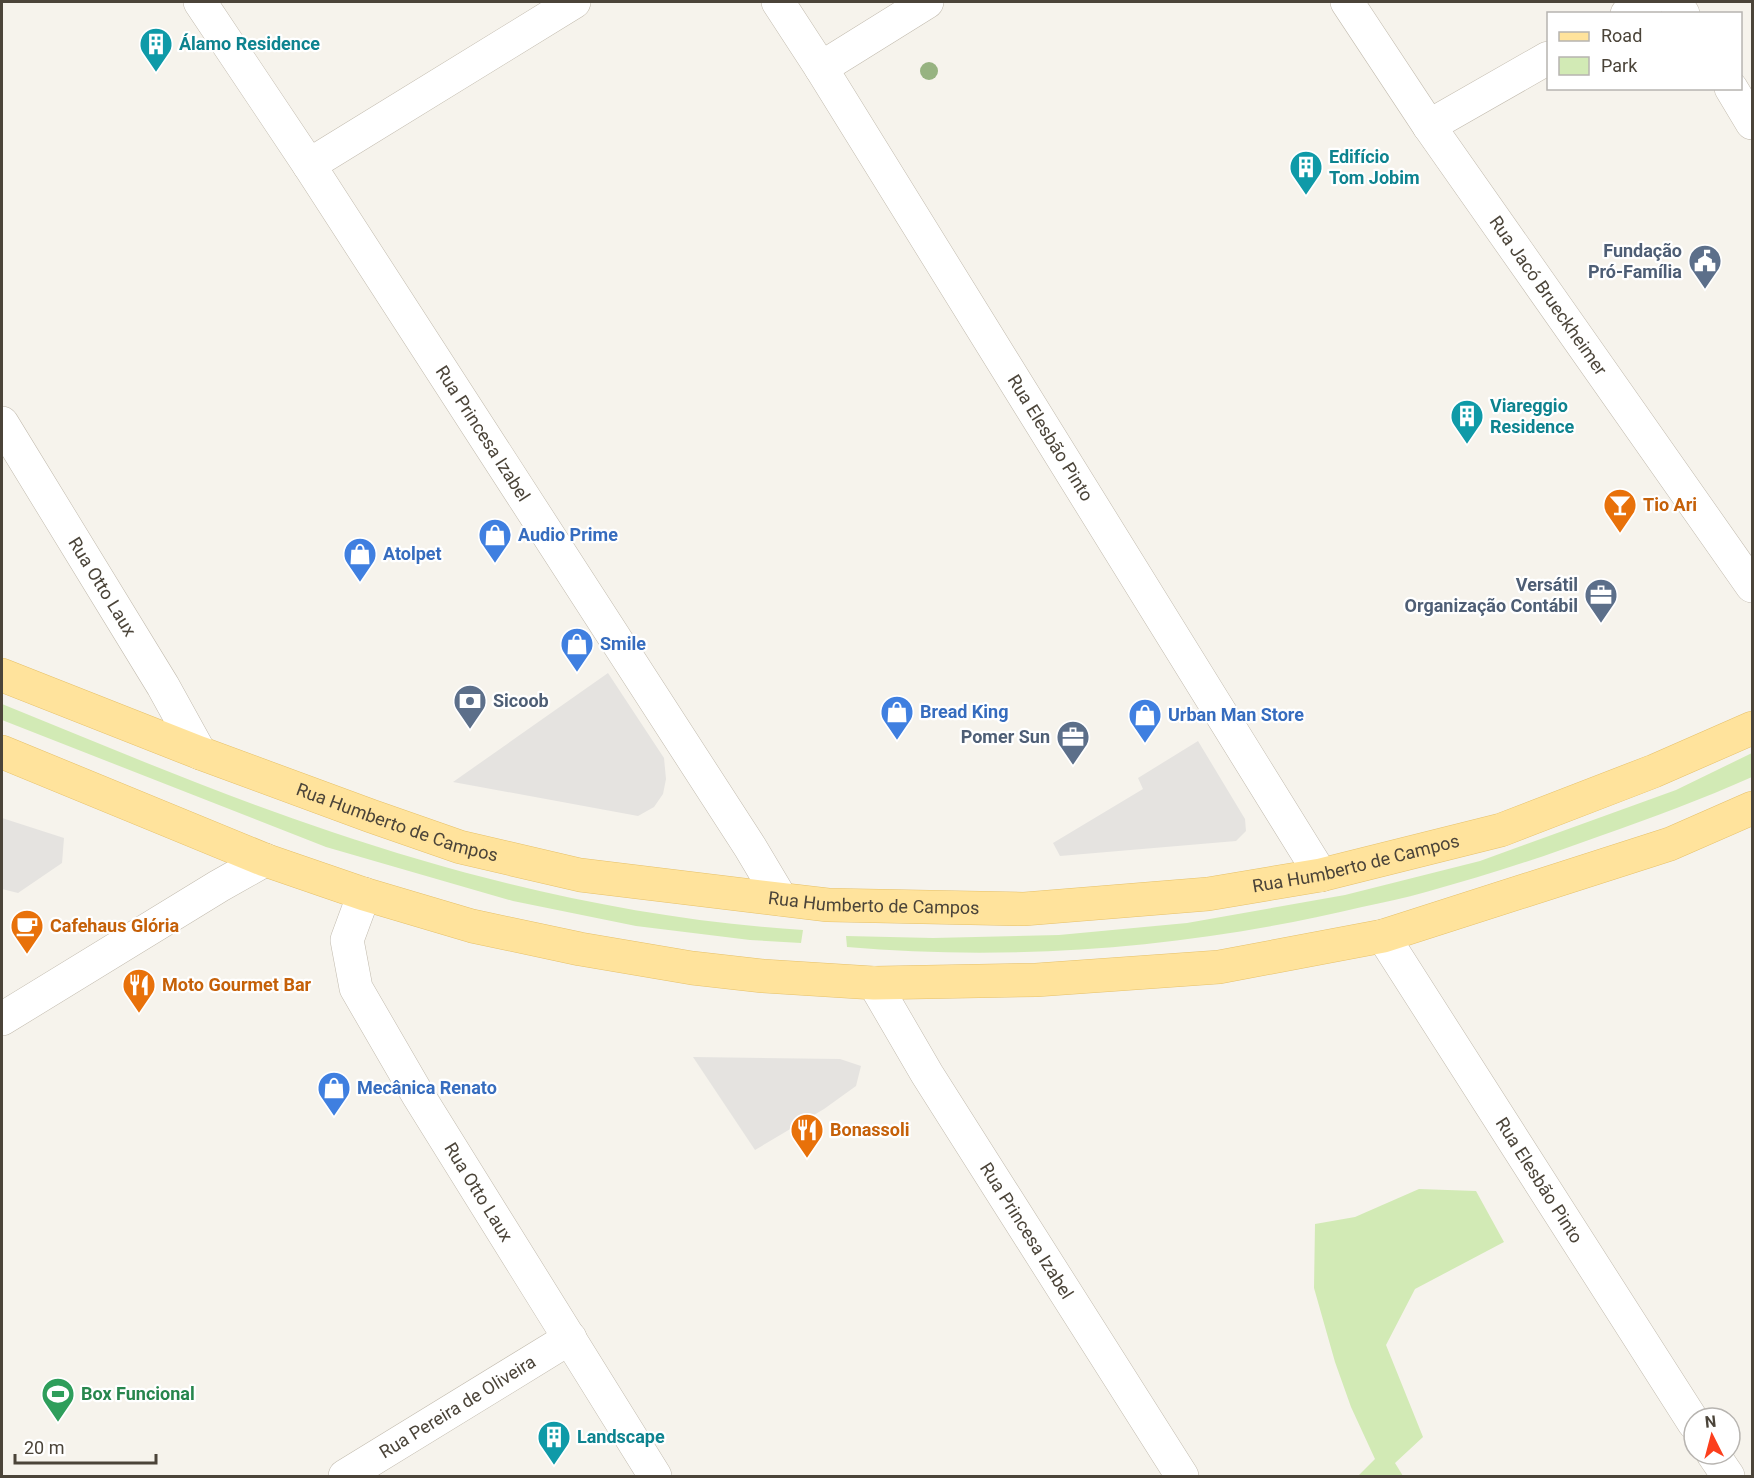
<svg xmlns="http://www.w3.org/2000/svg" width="1754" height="1478" viewBox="0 0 1754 1478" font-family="Roboto,sans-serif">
  <rect width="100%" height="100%" fill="#f6f3ec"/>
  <path fill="#d2eab5" d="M2 704C111 748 220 795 332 832 483 883 643 920 803 930L801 943 750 940 636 926 513 901 326 847 2 720Z
    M1752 753V777C1703 799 1651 818 1600 836 1543 857 1485 876 1426 892 1405 898 1384 902 1362 907 1194 947 1019 962 847 947L846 936 933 938 1059 935 1187 923 1345 895 1480 861 1676 790Z
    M1419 1189 1476 1191 1504 1242 1415 1289 1386 1345 1423 1437 1395 1463 1403 1476H1358L1375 1459 1351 1407 1335 1362 1314 1288 1315 1224 1355 1217Z"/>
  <path fill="#e5e3e0" d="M608 673 664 758 666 779 663 794 654 807 638 816 453 782Z
    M1198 741 1245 819 1246 831 1236 841 1060 856 1053 843 1143 789 1138 778Z
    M2 818 64 838 62 863 18 893 2 889Z
    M693 1057 840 1059 861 1066 856 1086 824 1109 755 1150Z"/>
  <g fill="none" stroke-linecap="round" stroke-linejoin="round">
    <g stroke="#c2bbae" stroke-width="34">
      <g id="minor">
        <path id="s1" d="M1347 2 1429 126 1752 586"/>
        <path d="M1675 2 1683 14"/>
        <path d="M1627 14 1648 2"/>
        <path d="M821 68 927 2"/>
        <path d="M1731 88 1752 123"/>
        <path d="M1429 126 1548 58"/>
        <path d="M309 165 574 2"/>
        <path id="s2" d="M2 423 163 686 200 753"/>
        <path id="s3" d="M364 894 347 940 356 988 418 1095 655 1476"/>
        <path id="s4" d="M1383 936 1694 1423"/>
        <path id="s5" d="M874 983 927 1074 1182 1476"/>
        <path d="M2 1019 219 886 265 860"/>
        <path d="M1713 1454 1728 1476"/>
        <path id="s6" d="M345 1476 570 1338"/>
      </g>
    </g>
    <g stroke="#c2bbae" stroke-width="34">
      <g id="tertiary">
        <path id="s7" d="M200 2 309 165 750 847 781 899"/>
        <path id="s8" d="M778 2 821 68 1321 875"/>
      </g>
    </g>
    <g stroke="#e6c16a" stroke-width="34">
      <g id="primary">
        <path id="s9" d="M2 675 200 753 371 816 460 847 580 875 828 905 1024 909 1208 894 1321 875 1501 830 1654 771 1752 728"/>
        <path d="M2 752 265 860 364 894 472 926 580 949 692 968 763 976 874 983 1036 980 1219 967 1383 936 1670 844 1752 808"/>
      </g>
    </g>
    <use href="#minor" stroke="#fff" stroke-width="33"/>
    <use href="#tertiary" stroke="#fff" stroke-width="33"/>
    <use href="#primary" stroke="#ffe39c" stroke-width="33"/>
  </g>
  <circle fill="#97b381" cx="929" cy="71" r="9"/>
  <defs>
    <g id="building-pin" transform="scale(1.725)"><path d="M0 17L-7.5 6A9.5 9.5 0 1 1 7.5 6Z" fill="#0f9aa8" stroke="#fff"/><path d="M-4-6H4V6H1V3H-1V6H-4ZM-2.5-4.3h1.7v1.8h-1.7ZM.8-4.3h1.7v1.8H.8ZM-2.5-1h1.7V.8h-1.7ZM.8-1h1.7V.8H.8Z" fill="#fff"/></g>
    <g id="civic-pin" transform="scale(1.725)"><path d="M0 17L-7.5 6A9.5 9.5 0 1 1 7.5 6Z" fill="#5c6f8a" stroke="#fff"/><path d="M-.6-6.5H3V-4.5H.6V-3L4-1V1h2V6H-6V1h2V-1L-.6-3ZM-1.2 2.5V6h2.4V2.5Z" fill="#fff"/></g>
    <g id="bar-pin" transform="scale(1.725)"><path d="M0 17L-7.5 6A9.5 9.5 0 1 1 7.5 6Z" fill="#e8710a" stroke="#fff"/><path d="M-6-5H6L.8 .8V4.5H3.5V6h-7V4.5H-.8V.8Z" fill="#fff"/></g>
    <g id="shop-pin" transform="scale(1.725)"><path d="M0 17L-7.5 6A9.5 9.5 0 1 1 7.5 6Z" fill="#3f7fe0" stroke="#fff"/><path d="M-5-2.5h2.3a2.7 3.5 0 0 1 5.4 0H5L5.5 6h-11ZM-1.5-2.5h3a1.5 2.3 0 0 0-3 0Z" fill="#fff"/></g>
    <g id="office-pin" transform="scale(1.725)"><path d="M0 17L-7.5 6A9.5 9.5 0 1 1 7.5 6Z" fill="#5c6f8a" stroke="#fff"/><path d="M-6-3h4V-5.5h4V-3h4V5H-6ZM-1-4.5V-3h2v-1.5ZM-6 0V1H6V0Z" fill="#fff"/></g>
    <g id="bank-pin" transform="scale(1.725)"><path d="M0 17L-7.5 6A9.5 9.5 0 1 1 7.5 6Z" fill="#5c6f8a" stroke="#fff"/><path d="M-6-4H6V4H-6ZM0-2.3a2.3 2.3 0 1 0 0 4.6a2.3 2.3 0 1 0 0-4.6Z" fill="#fff"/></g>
    <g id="cafe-pin" transform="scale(1.725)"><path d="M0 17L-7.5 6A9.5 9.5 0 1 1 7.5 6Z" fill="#e8710a" stroke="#fff"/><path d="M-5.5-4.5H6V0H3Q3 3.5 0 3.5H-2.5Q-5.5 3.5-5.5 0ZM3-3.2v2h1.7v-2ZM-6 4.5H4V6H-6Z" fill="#fff"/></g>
    <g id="restaurant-pin" transform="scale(1.725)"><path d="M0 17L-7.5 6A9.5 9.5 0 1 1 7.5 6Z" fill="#e8710a" stroke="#fff"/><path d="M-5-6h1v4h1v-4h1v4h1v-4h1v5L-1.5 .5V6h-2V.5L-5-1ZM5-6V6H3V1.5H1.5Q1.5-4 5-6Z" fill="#fff"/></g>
    <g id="stadium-pin" transform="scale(1.725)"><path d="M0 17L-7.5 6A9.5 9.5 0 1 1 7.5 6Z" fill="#2e9e5b" stroke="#fff"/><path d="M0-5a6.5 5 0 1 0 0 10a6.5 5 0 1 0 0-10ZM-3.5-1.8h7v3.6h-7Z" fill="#fff"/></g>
  </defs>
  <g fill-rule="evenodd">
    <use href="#building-pin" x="156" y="44"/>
    <use href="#building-pin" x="1306" y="167"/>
    <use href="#civic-pin" x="1705" y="261"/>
    <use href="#building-pin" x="1467" y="416"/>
    <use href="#bar-pin" x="1620" y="505"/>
    <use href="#shop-pin" x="495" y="535"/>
    <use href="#shop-pin" x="360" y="554"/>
    <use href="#office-pin" x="1601" y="595"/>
    <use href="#shop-pin" x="577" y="644"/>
    <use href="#bank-pin" x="470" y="701"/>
    <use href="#shop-pin" x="897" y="712"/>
    <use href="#shop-pin" x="1145" y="715"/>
    <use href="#office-pin" x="1073" y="737"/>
    <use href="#cafe-pin" x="27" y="926"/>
    <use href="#restaurant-pin" x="139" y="985"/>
    <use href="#shop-pin" x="334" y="1088"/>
    <use href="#restaurant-pin" x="807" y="1130"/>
    <use href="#stadium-pin" x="58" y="1394"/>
    <use href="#building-pin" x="554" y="1437"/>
  </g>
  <g text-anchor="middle" stroke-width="4.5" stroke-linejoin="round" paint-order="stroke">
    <g font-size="18" font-weight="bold" fill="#0d838f" stroke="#fff" text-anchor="start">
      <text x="179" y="50">Álamo Residence</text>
      <text x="1329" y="163">Edifício<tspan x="1329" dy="21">Tom Jobim</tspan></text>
      <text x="1490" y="412">Viareggio<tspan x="1490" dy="21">Residence</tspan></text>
      <text x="577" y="1443">Landscape</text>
    </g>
    <g font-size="18" font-weight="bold" fill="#4e5e75" stroke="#fff" text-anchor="end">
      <text x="1682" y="257">Fundação<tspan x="1682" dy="21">Pró-Família</tspan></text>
      <text x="1578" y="591">Versátil<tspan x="1578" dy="21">Organização Contábil</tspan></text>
      <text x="493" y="707" text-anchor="start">Sicoob</text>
      <text x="1050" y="743">Pomer Sun</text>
    </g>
    <g font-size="18" fill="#4b4439" stroke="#fff">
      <text dy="6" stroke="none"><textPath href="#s1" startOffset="356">Rua Jacó Brueckheimer</textPath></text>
      <text dy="6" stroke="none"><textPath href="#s7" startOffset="516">Rua Princesa Izabel</textPath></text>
      <text dy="6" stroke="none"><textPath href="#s8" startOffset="514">Rua Elesbão Pinto</textPath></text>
      <text dy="6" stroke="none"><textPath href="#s2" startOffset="192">Rua Otto Laux</textPath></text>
      <text dy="6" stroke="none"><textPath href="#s9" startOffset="422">Rua Humberto de Campos</textPath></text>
      <text dy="6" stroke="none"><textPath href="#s9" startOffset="1394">Rua Humberto de Campos</textPath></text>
      <text dy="6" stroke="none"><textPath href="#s9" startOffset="908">Rua Humberto de Campos</textPath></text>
      <text dy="6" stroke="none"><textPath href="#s4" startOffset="290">Rua Elesbão Pinto</textPath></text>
      <text dy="6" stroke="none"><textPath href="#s3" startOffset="336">Rua Otto Laux</textPath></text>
      <text dy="6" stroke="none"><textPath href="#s5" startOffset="291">Rua Princesa Izabel</textPath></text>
      <text dy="6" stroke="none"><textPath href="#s6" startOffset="132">Rua Pereira de Oliveira</textPath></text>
    </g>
    <g font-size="18" font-weight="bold" fill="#c56008" stroke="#fff" text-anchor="start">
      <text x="1643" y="511">Tio Ari</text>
      <text x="50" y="932">Cafehaus Glória</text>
      <text x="162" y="991">Moto Gourmet Bar</text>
      <text x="830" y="1136">Bonassoli</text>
    </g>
    <g font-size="18" font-weight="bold" fill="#366cbe" stroke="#fff" text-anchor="start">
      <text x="518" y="541">Audio Prime</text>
      <text x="383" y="560">Atolpet</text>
      <text x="600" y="650">Smile</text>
      <text x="920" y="718">Bread King</text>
      <text x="1168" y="721">Urban Man Store</text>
      <text x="357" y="1094">Mecânica Renato</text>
    </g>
    <g font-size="18" font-weight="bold" fill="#27864d" stroke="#fff" text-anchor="start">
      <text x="81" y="1400">Box Funcional</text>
    </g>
  </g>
  <rect width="1754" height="1478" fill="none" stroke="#4b4439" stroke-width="6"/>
  <rect x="1547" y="12" width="195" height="78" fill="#ffffff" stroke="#b7b4b0" stroke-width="1.5"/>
  <rect x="1559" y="32" width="30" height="9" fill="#ffe39c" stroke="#b7b4b0" stroke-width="1.5"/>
  <text x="1601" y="42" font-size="18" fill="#4b4439">Road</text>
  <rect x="1559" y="57" width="30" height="18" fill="#d2eab5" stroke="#b7b4b0" stroke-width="1.5"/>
  <text x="1601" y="72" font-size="18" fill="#4b4439">Park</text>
  <g transform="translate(1712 1436) rotate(354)"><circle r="28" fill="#ffffff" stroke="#b7b4b0" stroke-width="1.5"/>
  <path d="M0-4.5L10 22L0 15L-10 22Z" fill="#fc3f1d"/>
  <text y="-9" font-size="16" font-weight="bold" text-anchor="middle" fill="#4b4439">N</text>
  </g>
  <path d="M15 1454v9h141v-9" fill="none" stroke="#4b4439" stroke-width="3"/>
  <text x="24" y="1454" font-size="18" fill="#4b4439" stroke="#ffffff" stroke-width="4.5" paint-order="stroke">20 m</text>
</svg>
